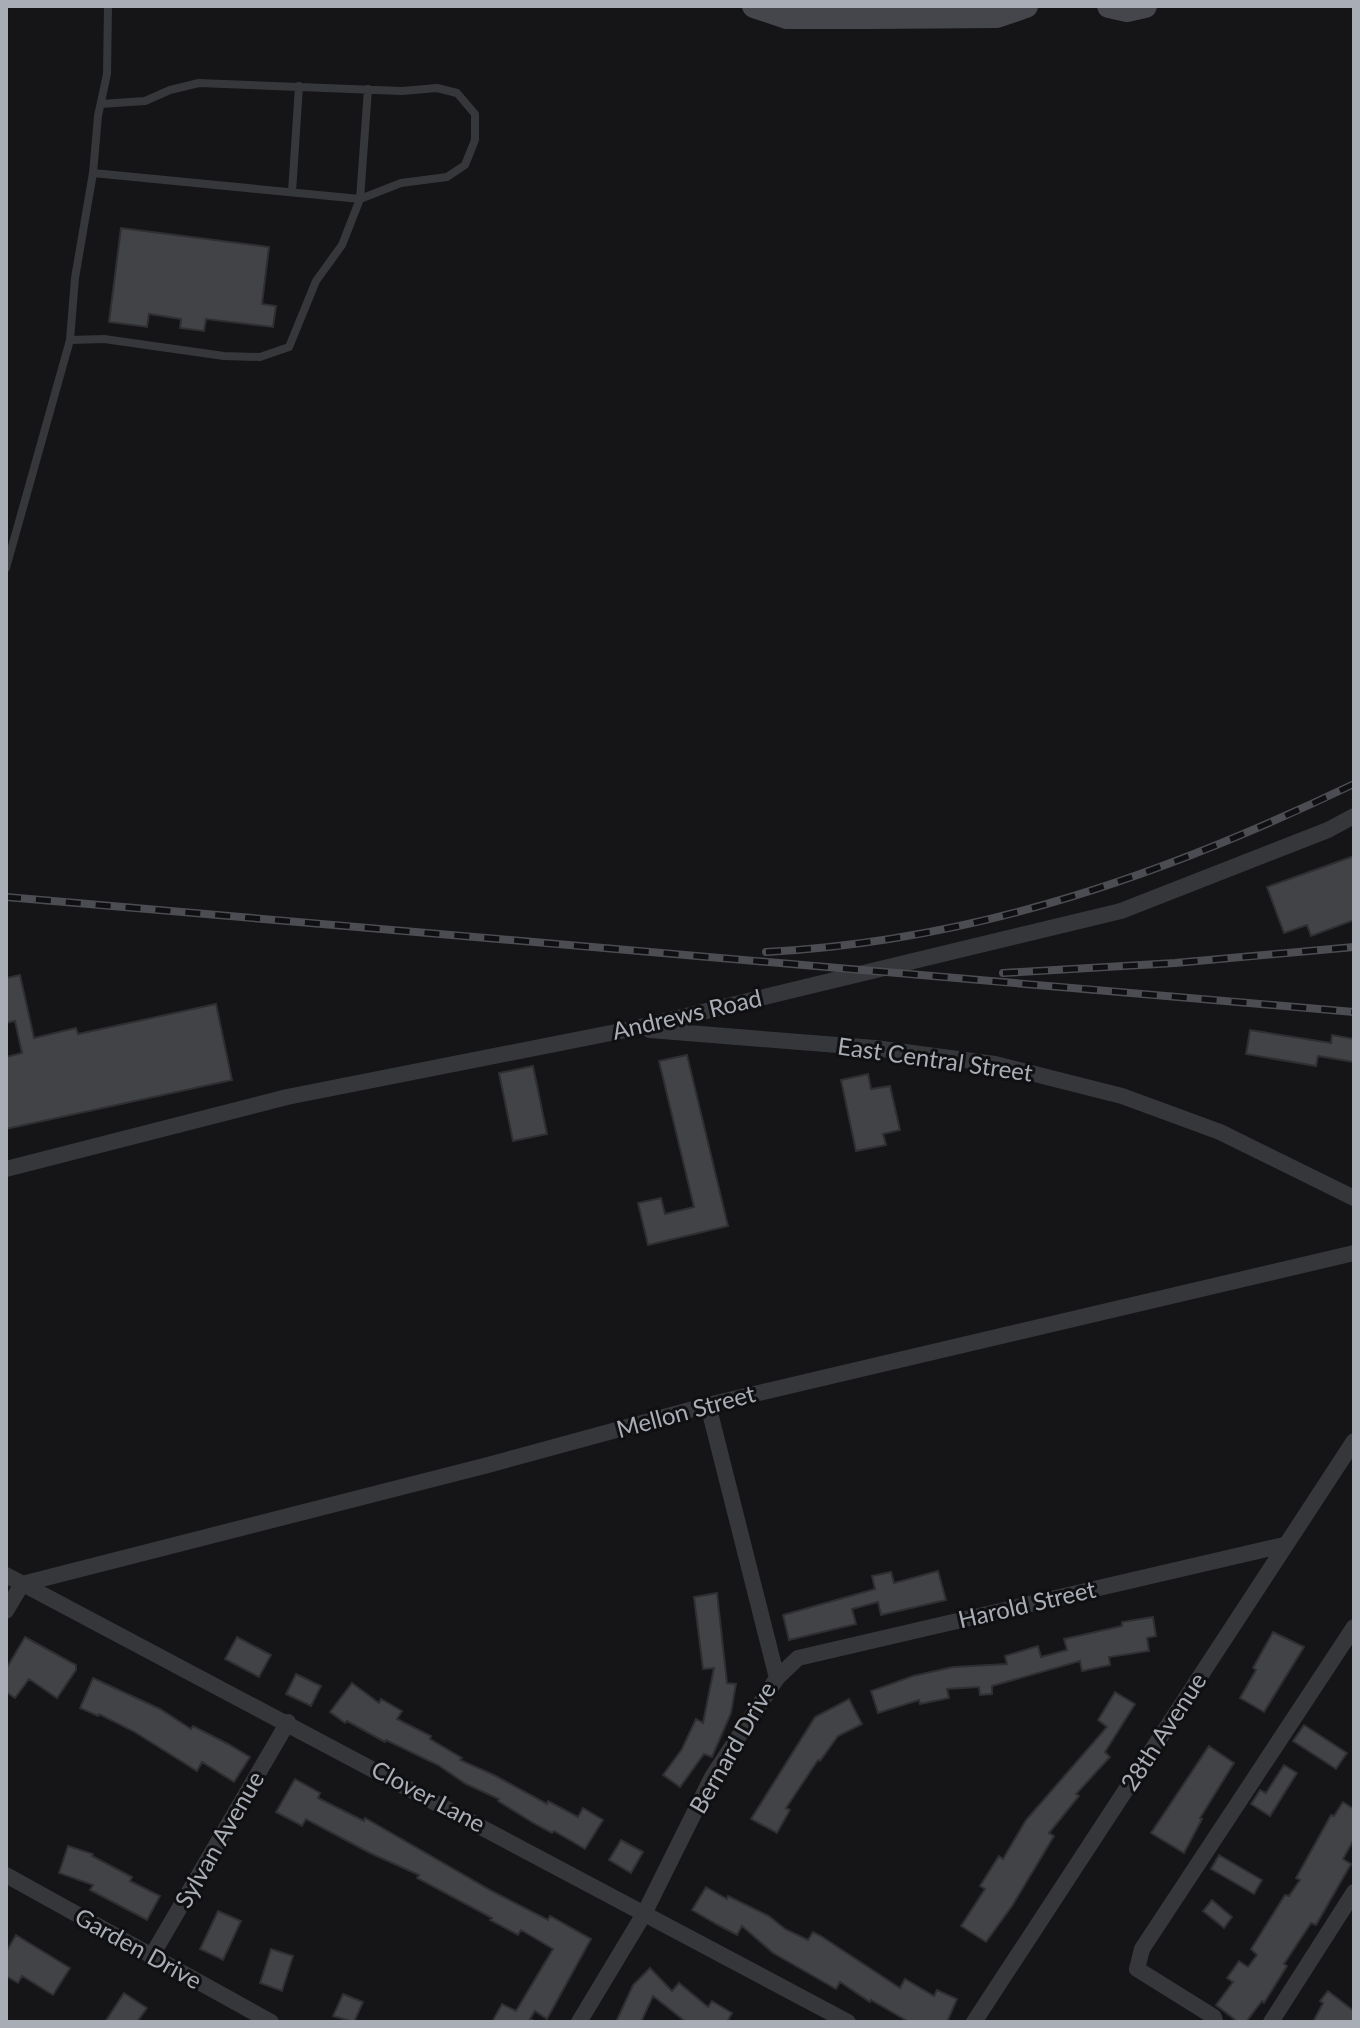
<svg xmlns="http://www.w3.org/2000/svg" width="1360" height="2028" viewBox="0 0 1360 2028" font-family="Lato,sans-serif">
  <rect width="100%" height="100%" fill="#151517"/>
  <path fill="#424347" stroke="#2f2f32" stroke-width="2" d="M121 228 269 247 262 304 276 306 273 327 206 319 204 331 180 328 181 319 149 314 147 327 109 322Z
    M1354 856V920L1311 936 1307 925 1284 933 1267 887Z
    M20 975 34 1038 76 1028 78 1034 216 1004 232 1080 6 1129V1057L22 1053 15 1021 6 1023V978Z
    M1250 1030 1331 1043 1332 1035 1354 1039V1062L1318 1056 1316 1066 1246 1054Z
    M687 1055 728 1226 648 1245 638 1203 661 1198 665 1214 694 1207 659 1061Z
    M533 1066 547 1134 513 1141 499 1073Z
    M868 1074 871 1089 890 1086 900 1130 883 1134 886 1145 856 1151 841 1080Z
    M938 1571 946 1600 881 1615 878 1602 852 1609 856 1624 789 1640 783 1615 875 1589 872 1576 891 1572 894 1583Z
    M717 1593 727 1683 736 1684 731 1713 712 1757 704 1754 680 1787 663 1775 682 1749 696 1719 703 1723 714 1668 703 1669 694 1597Z
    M1153 1617 1156 1636 1147 1638 1149 1651 1109 1657 1110 1665 1082 1671 1080 1661 992 1686V1694L980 1695 979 1687 947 1689 949 1698 920 1704 919 1700 878 1713 871 1691 913 1676 953 1667 1007 1664 1005 1656 1038 1646 1041 1657 1067 1650 1064 1639 1122 1626V1622Z
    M1273 1632 1304 1647 1264 1712 1240 1698 1256 1670 1253 1668Z
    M25 1637 76 1665V1670L57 1698 29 1679 15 1698 6 1692V1669Z
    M237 1637 271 1655 259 1677 225 1659Z
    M296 1674 321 1686 311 1706 286 1694Z
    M93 1678 160 1709 191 1729 193 1726 228 1744 250 1757 234 1782 202 1762 197 1771 133 1731 99 1714 98 1716 80 1708Z
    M352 1683 379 1703 381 1699 402 1711 397 1719 431 1736 430 1739 462 1758 460 1760 494 1775 547 1804 548 1801 578 1817 583 1808 603 1820 585 1849 554 1831 552 1833 535 1824 498 1801 499 1799 466 1784 438 1765 386 1740 385 1742 347 1721 345 1723 330 1712Z
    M1115 1692 1135 1704 1105 1752 1110 1757 1076 1794 1079 1796 1049 1833 1054 1836 1012 1906 986 1942 961 1926 985 1889 980 1886 999 1856 1003 1859 1026 1820 1107 1727 1098 1720Z
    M849 1699 862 1724 838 1736 820 1761 818 1760 786 1808 790 1810 777 1833 751 1819 815 1717Z
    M1304 1725 1347 1753 1336 1769 1293 1741Z
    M1209 1746 1234 1763 1200 1818 1202 1819 1184 1853 1151 1833Z
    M1284 1765 1297 1773 1270 1816 1251 1804 1260 1790 1266 1793Z
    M295 1779 320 1793 318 1798 364 1821 365 1818 492 1891 548 1920 550 1916 591 1939 547 2019 535 2011 530 2019 536 2022H492L502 2004 516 2011 553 1949 521 1930 518 1935 490 1920 492 1918 417 1878 419 1875 370 1853 306 1819 302 1826 276 1812Z
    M1343 1802 1354 1809V1839L1343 1859 1351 1864 1316 1925 1311 1923 1284 1964 1287 1966 1264 2003 1262 2001 1246 2022H1238L1216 2005 1233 1982 1227 1978 1239 1961 1248 1967 1257 1955 1251 1949 1285 1895 1289 1896 1300 1880 1296 1878 1331 1815 1334 1816Z
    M621 1840 643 1852 631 1873 609 1860Z
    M68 1846 93 1854 92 1856 132 1877 130 1881 160 1896 147 1920 90 1890 93 1885 59 1873Z
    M1219 1855 1262 1880 1254 1894 1211 1869Z
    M706 1887 727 1899 728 1896 769 1916 785 1929 808 1940 813 1932 821 1936 900 1988 905 1979 934 1996 937 1990 957 1999 947 2022H909L871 2000 870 2002 840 1982 836 1989 773 1953 742 1926 737 1935 718 1925 692 1910Z
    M1212 1900 1232 1917 1224 1928 1203 1911Z
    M218 1911 241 1921 223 1960 200 1949Z
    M16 1935 70 1968 53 1995 22 1976 18 1983 6 1976V1952Z
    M271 1949 293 1956 282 1991 260 1983Z
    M650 1968 672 1991 679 1983 708 2007 712 2001 732 2013 727 2022H686L653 1996 641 2022H616L633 1985Z
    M1328 1991 1354 2011V2022H1313L1323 2003 1320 2001Z
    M124 1993 147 2008 137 2022H105Z
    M343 1994 363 2002 354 2022 333 2016Z"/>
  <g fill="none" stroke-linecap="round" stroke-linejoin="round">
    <path stroke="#36373b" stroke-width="8" d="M93 173 360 199 368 89
      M292 192 299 86
      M70 340 104 339 224 356 260 357 289 347 316 281 342 245 360 199 401 183 447 177 465 165 475 140V114L457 93 437 88 402 91 199 83 170 90 145 101 101 104
      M6 568 70 340 75 278 93 173 98 116 107 74 108 6"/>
    <path stroke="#36373b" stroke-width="16" d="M650 1030 875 1048 995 1064 1122 1096 1220 1132 1354 1198
      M6 1169 287 1097 636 1028 1121 911 1328 830 1354 816
      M6 1575 848 2022
      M6 1611 22 1584 488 1465 708 1405 1354 1253
      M777 1678 798 1658 1284 1545
      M6 1875 271 2022
      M151 1957 288 1722
      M579 2022 644 1914 712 1777 777 1678 708 1405
      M974 2022 1354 1441
      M1215 2022 1214 2017 1137 1969 1142 1949 1354 1627
      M1271 2022 1354 1892"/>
    <path stroke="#44464b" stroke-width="24" d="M754 6 787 17H870L997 16 1026 6
      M1109 6 1127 10 1145 6"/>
    <g stroke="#4b4d52" stroke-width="8">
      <path id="rail" d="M6 897 1354 1012
        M766 952C976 941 1166 874 1354 784
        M1003 973 1175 963 1354 947"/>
    </g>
    <use href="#rail" stroke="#101012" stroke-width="5" stroke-dasharray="15" stroke-linecap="butt"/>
  </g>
  <g text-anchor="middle" stroke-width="6" stroke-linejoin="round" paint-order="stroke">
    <g font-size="24" fill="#a8adb6" stroke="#101012">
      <text transform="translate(687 1015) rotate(-13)" y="8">Andrews Road</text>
      <text transform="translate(935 1060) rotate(8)" y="8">East Central Street</text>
      <text transform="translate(686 1412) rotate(-15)" y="8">Mellon Street</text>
      <text transform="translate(1027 1605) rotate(-13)" y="8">Harold Street</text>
      <text transform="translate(1164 1732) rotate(-57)" y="8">28th Avenue</text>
      <text transform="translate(733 1748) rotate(-60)" y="8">Bernard Drive</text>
      <text transform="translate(428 1797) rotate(28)" y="8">Clover Lane</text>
      <text transform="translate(220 1840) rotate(-60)" y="8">Sylvan Avenue</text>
      <text transform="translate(138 1949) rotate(29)" y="8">Garden Drive</text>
    </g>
  </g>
  <rect width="1360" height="2028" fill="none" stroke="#a8adb6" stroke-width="16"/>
</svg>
